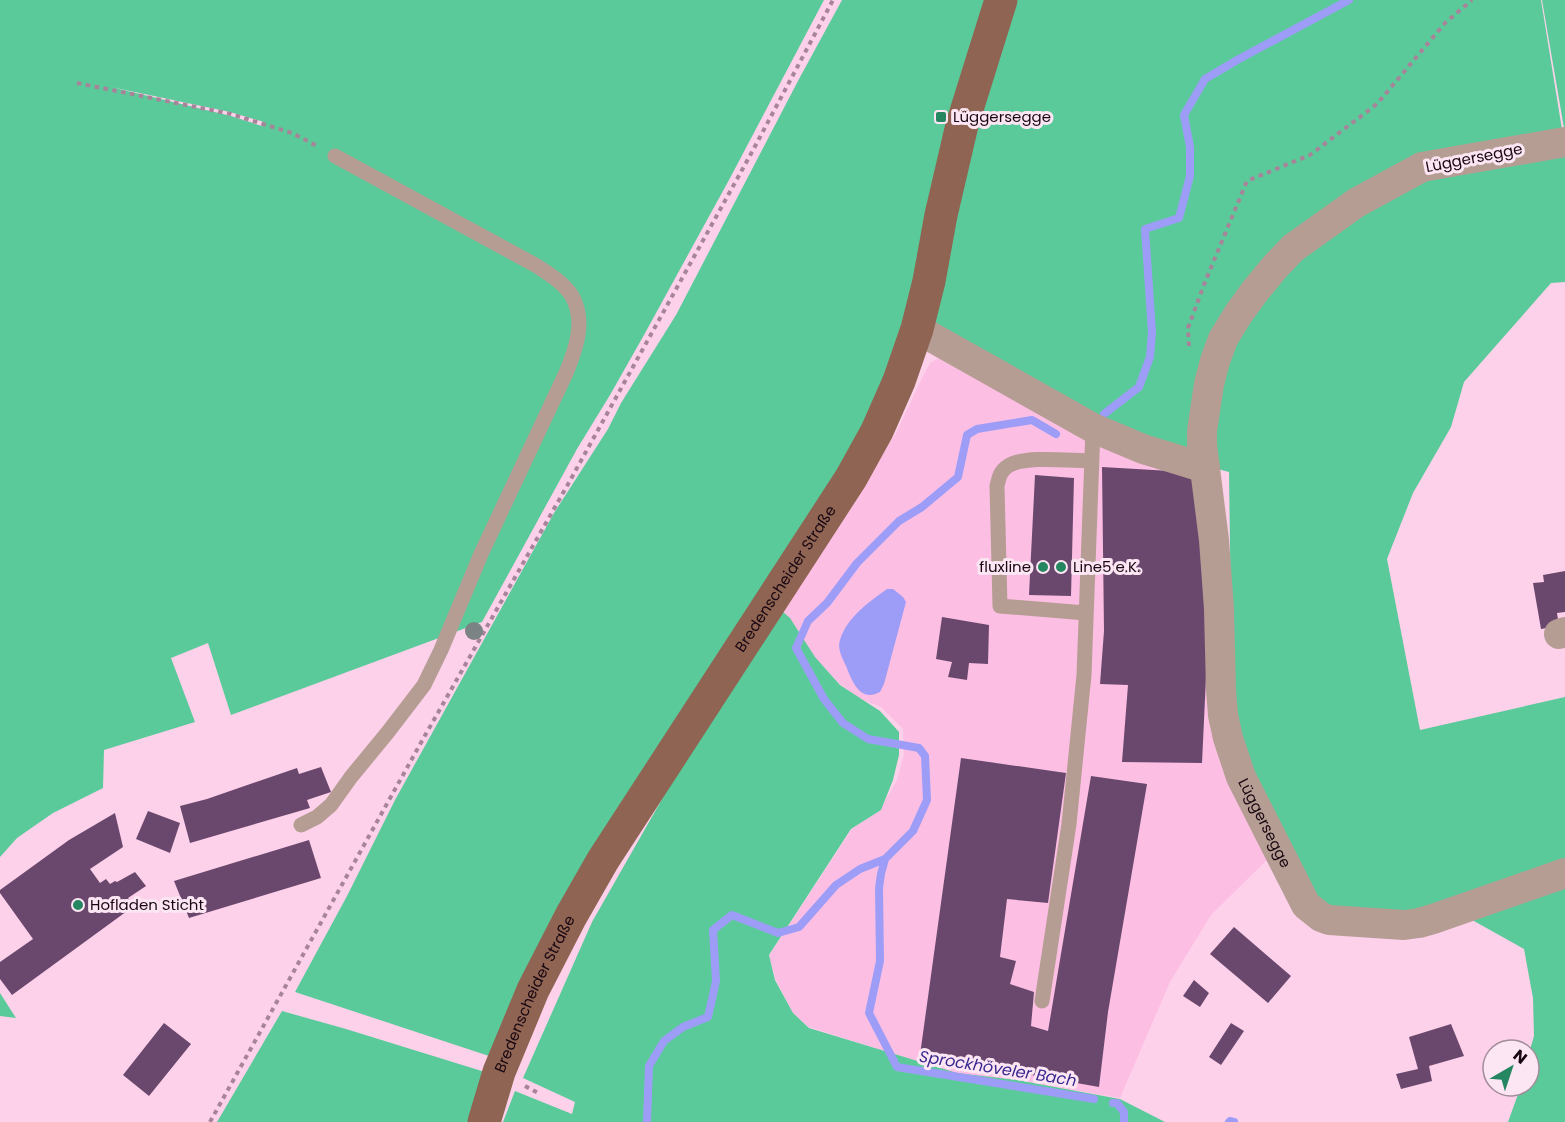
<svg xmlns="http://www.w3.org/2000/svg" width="1565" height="1122" viewBox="0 0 1565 1122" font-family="Poppins,sans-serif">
  <rect width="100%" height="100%" fill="#fed1eb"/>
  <path fill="#fcbfe3" d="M938 358 1212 476 1274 853 1211 915 1170 982 1120 1098 1017 1080 957 1074 809 1027 793 1013 776 980 769 956 852 829 879 811 884 803 897 780 904 754 903 729 881 707 859 698 840 684 814 657 789 618 782 610 846 515 896 433 921 380 930 363Z"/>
  <path fill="#5bca9a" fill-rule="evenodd" d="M0 0H824L729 180 644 335 610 395 577 449 482 622 231 715 208 643 171 658 195 722 104 750 103 788 53 813 17 838 0 857ZM111 87 230 112 264 122 262 126 231 116Z
    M842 0H990L910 319 868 424 489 1056 295 992 347 896 395 800 554 513 608 429 621 403 676 315 799 79Z
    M1015 0H1541L1565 148V282L1551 283 1464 382 1451 427 1413 493 1387 559 1420 730 1565 697V867L1429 910 1357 911 1323 906 1248 771 1232 697 1229 472 1203 465 1131 439 930 323 972 125Z
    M1542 0H1565V134Z
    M782 611 790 618 815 657 840 685 880 711 899 732V755L893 780 881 810 851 829 769 955 775 980 793 1013 809 1028 957 1073 1017 1080 1120 1099 1165 1122H503L515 1091 572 1114 575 1102 523 1078 592 922 702 729Z
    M1565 880V1122H1508L1521 1086H1529V1053L1534 1036 1533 998 1524 949 1465 916Z
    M0 993 16 1018 0 1016Z
    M282 1011 346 1029 485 1072 468 1122H217Z"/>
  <path fill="#9d9df8" d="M887 589H893L903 597 906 602 884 684 880 692C860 703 852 681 846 666 842 657 837 649 840 640 847 617 869 602 887 589Z"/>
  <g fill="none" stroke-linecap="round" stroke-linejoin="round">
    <path stroke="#9d9df8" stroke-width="8" d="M1104 414 1139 387 1150 357 1152 332 1145 229 1179 218 1190 176V147L1184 115 1205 79 1239 59 1349 0
      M885 859 881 874 879 888 880 961 869 1013 897 1067 1094 1099
      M1113 1103H1117L1124 1112V1122
      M647 1122 649 1066 664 1041 683 1027 708 1017 716 981 713 930 732 915 778 933 799 927 836 885 860 869 885 859 913 831 927 800 925 756 919 748 868 739 843 723 824 699 796 648 808 621 827 603 857 563 899 521 922 507 958 477 967 435 977 429 1032 420 1056 434
      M1229 1122 1230 1121 1234 1122"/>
  </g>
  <path fill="#6a486e" d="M1102 467 1205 473 1212 549 1202 763 1122 762 1128 685 1100 684 1104 631Z
    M1035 475 1074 478 1071 596 1029 595Z
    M1565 571V612L1557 613 1559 626 1541 629 1533 583 1544 582 1543 575Z
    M942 617 989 625 988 664 969 663 967 680 948 677 952 662 936 659Z
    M961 758 1066 773 1048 903 1007 899 1000 957 1016 961 1010 984 1034 992 1031 1026 1048 1031 1091 776 1147 784 1108 1012 1099 1087 920 1055Z
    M321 767 331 792 307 800 310 808 190 843 180 806 207 799 297 768 299 774Z
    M148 811 180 823 170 853 136 839Z
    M115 813 123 847 90 869 100 883 106 879 110 884 115 881 117 882 135 872 146 886 128 898 134 906 12 995 0 979V962L33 939 0 893V890L69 840Z
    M309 840 321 878 189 918 174 881Z
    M1234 927 1291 976 1268 1003 1210 954Z
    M1194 980 1209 993 1200 1007 1183 996Z
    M164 1023 191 1044 149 1096 123 1075Z
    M1231 1023 1244 1031 1221 1065 1209 1057Z
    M1451 1024 1464 1056 1429 1066 1432 1081 1401 1089 1396 1074 1418 1069 1409 1037Z"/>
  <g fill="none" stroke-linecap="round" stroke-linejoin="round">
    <path stroke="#a78499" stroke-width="4" stroke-dasharray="4.5 4.5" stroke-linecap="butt" d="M77 83 231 114 292 133 319 147
      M1189 346 1188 328 1205 282 1247 181 1310 155 1377 104 1445 23 1472 0
      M525 1086 540 1094
      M210 1122 423 739 567 486 752 152 833 0"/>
    <path stroke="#b69d93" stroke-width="15" d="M1086 613 1000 606 997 486C999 478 1000 471 1008 466 1025 455 1071 461 1092 461
      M301 825 317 817 331 805 351 777 388 732 424 685 441 650 481 554 566 373C576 349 586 321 572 296 564 283 549 274 537 266L335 156
      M1042 1001 1069 824 1084 675 1093 428"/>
    <g stroke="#b69d93" stroke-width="30">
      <path id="s1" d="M1565 142 1422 167 1356 203 1293 248 1274 268 1255 291 1239 313 1223 339 1215 361 1209 384 1202 431V445L1214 540 1219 609 1221 690 1223 715 1228 738 1241 777 1306 905 1321 917 1329 920 1404 925 1419 923 1433 919 1565 873"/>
      <path d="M917 329 1093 428 1143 449 1205 468"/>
      <path d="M1559 634 1565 632"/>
    </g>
    <path stroke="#8f6452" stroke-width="33" id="s2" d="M484 1122 499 1072 533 990 571 916 603 860 851 478 877 431 899 381 917 329 929 281 941 215 962 125 1001 0"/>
  </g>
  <circle fill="#7b8384" cx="474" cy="631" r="9"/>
  <g fill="#248761" stroke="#fde6f3" stroke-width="2">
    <rect x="935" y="111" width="12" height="12" rx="3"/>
    <circle cx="1043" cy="567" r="6"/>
    <circle cx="1061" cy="567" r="6"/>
    <circle cx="78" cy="905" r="6"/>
  </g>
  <g text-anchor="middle" stroke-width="6" stroke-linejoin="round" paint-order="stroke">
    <g font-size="15" fill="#180712" stroke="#fde6f3" text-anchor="start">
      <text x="953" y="122">Lüggersegge</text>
      <text x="1031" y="572" text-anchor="end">fluxline</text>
      <text x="1073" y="572">Line5 e.K.</text>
      <text x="90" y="910">Hofladen Sticht</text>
    </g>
    <g font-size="15" fill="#180712" stroke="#fde6f3">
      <text transform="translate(1474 158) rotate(-11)" y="5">Lüggersegge</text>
      <text dy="5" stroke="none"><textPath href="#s2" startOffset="624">Bredenscheider Straße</textPath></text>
      <text dy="5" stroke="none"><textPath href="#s1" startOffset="909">Lüggersegge</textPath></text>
      <text dy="5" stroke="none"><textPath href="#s2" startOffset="138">Bredenscheider Straße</textPath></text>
    </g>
    <g font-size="16" font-style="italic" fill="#392890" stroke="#fde6f3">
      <text transform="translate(998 1068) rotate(9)" y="6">Sprockhöveler Bach</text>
    </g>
  </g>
  <g transform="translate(1511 1068) rotate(39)"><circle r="28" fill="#fde6f3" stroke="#a18d99" stroke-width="1.5"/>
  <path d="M0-4.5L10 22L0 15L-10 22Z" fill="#248761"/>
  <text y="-9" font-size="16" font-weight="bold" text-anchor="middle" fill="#180712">N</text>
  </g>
</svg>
